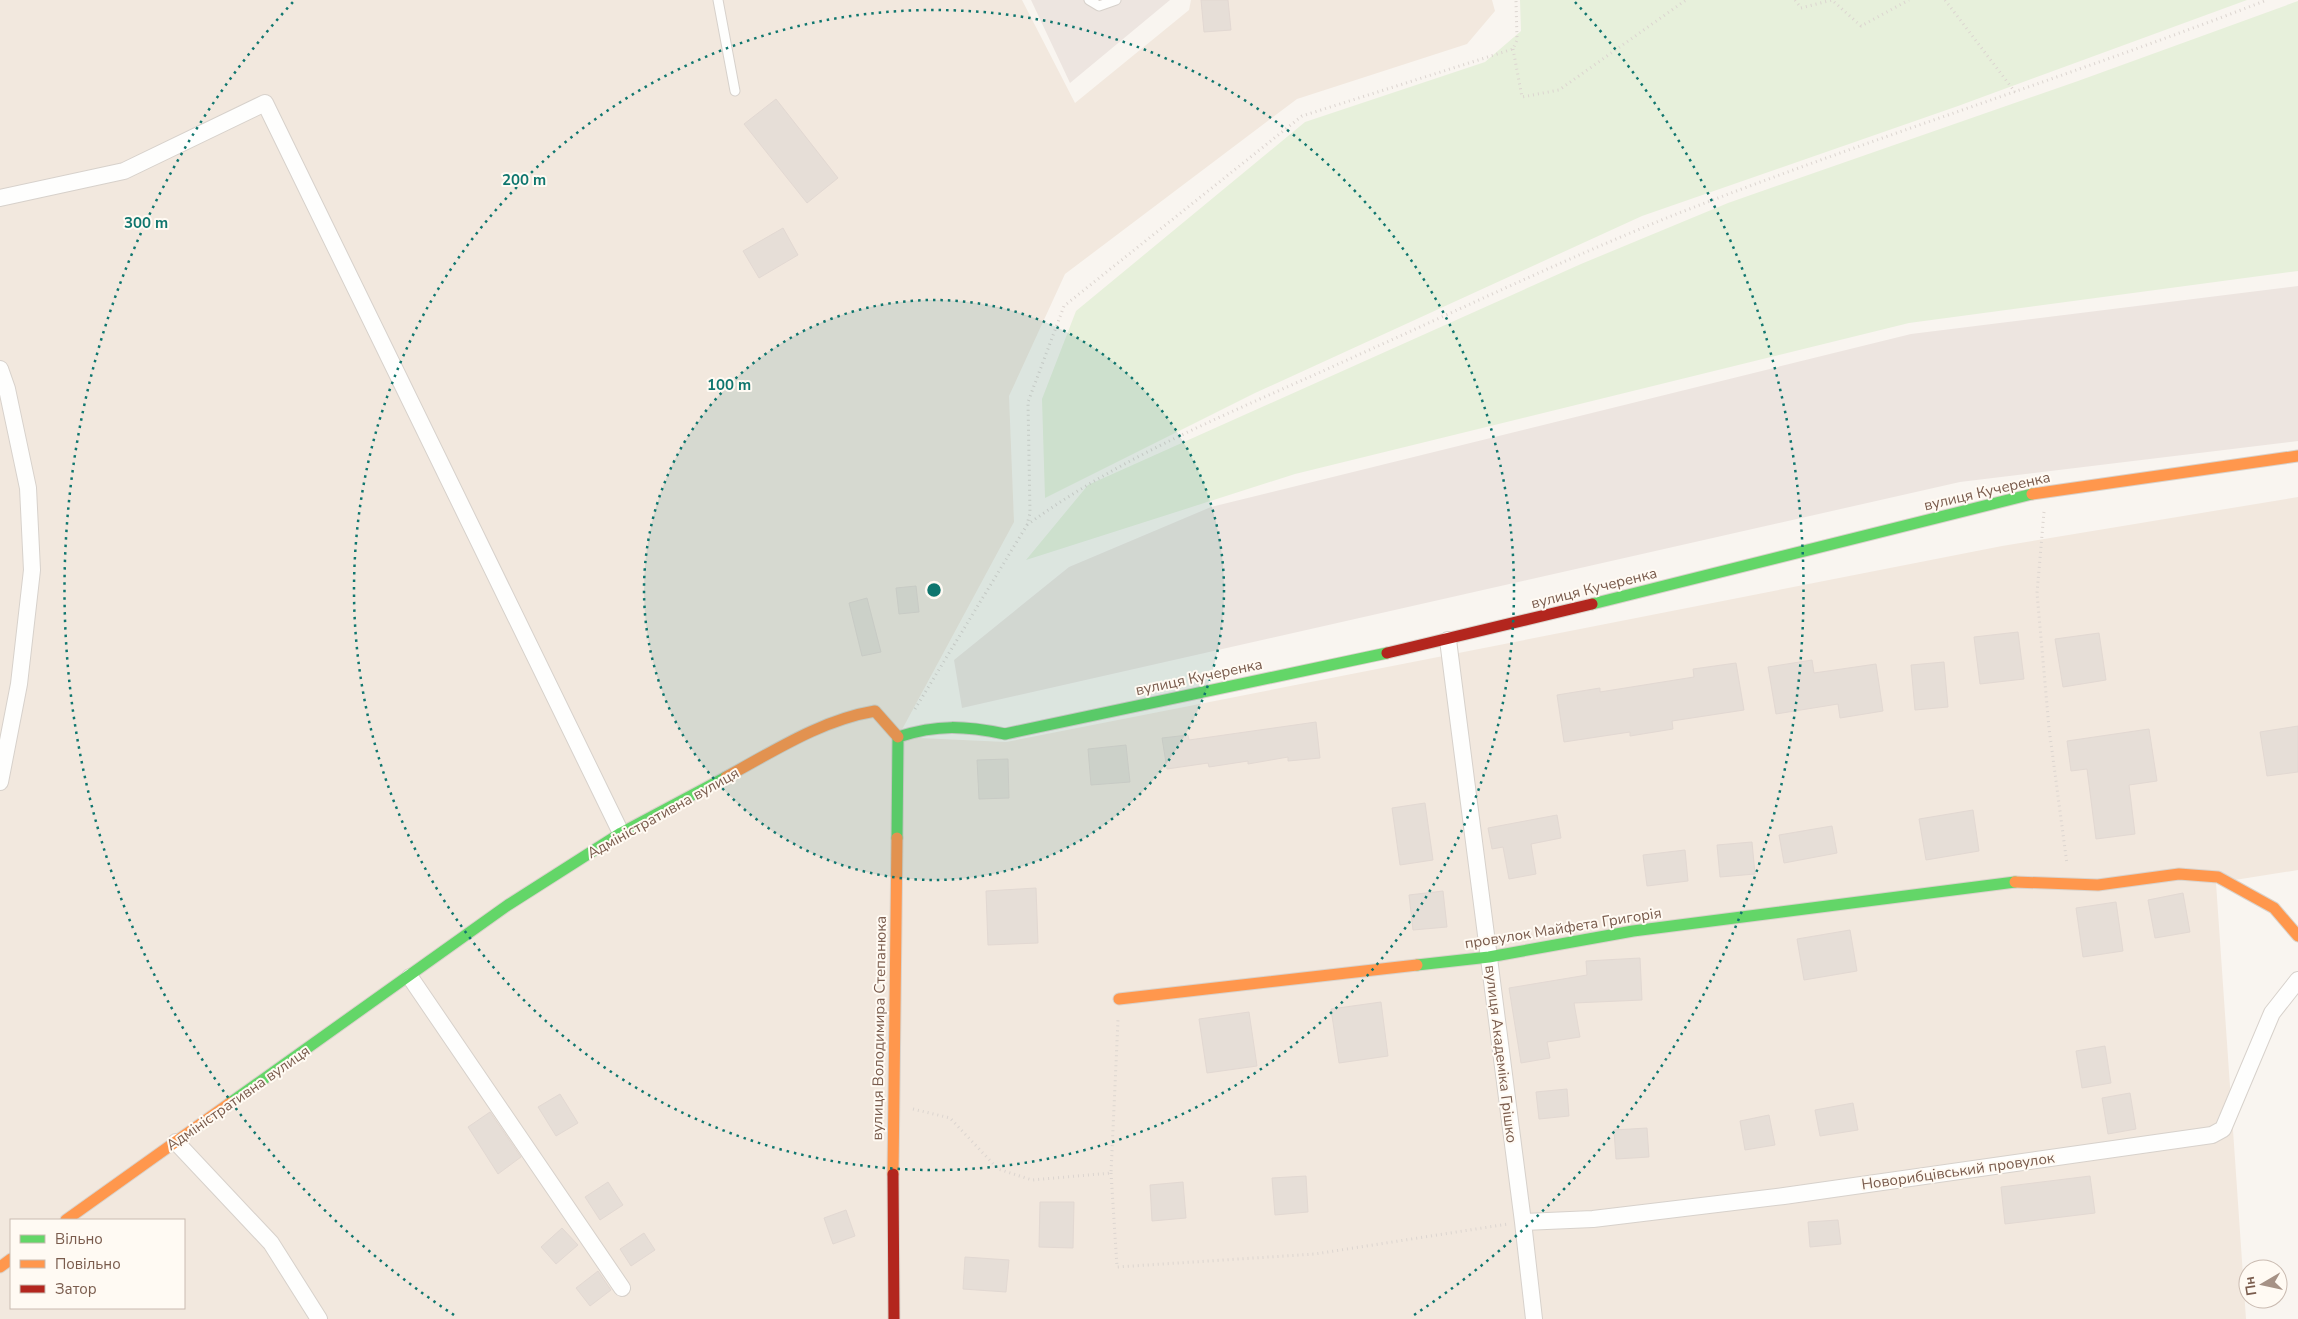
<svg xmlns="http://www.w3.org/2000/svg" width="2298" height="1319" viewBox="0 0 2298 1319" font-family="'Nunito Sans',sans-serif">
  <rect width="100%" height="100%" fill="#f9f5f0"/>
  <path fill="#f2e8de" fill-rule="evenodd" d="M0 0H1022L1075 103 1189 10 1191 0H1492L1495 11 1467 44 1297 99 1065 274 1009 396 1014 522 898 737 1006 742 2002 546 2298 497V870L2216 883 2246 1319H0ZM11 1220H184V1308H11Z"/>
  <path fill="#ede5e0" d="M1031 0H1170L1070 83Z
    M2298 286V441L1960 482 962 708 954 660 1069 567 1211 507 1911 334Z"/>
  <path fill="#e7f0db" d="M1520 0H2247L1958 106 1642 216 1255 393 1045 498 1042 399 1076 311 1305 122 1485 62 1521 31Z
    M2298 1V271L1909 323 1295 474 1026 560 1088 485 1581 264 1728 203 2078 81Z"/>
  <path fill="#e6ded7" stroke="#e2d8d2" d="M1201 0H1228L1231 30 1204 32Z
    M776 99 838 178 807 203 744 124Z
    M783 228 798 255 759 278 743 251Z
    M916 586 919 612 899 614 896 588Z
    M867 598 881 652 862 656 849 603Z
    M2018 632 2024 679 1980 684 1974 637Z
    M2099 633 2106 680 2063 687 2055 639Z
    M1812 660 1814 673 1876 664 1883 711 1840 718 1838 704 1776 714 1768 667Z
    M1944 662 1948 707 1915 710 1911 665Z
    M1736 663 1744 710 1672 721 1673 729 1630 736V732L1564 742 1557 695 1600 688V692L1694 677 1693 669Z
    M1316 722 1320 758 1288 761V757L1248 764V761L1209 767 1208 763 1167 769 1162 738 1188 735 1189 740Z
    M2298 726V772L2267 776 2260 732Z
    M2149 729 2157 781 2129 785 2135 834 2096 839 2087 769 2071 771 2067 741Z
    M1126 745 1130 782 1091 785 1088 749Z
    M1008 759 1009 798 979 799 977 760Z
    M1425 803 1433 860 1400 865 1392 808Z
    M1973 810 1979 851 1926 860 1919 819Z
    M1557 815 1561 838 1531 844 1536 874 1509 879 1503 847 1492 849 1488 828Z
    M1832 826 1837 853 1784 863 1779 835Z
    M1752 842 1755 874 1720 877 1717 845Z
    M1685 850 1688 881 1647 886 1643 855Z
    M1036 888 1038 943 988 945 986 891Z
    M1443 891 1447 927 1413 930 1409 895Z
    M2183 893 2190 932 2155 938 2148 900Z
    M2116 902 2123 951 2083 957 2076 908Z
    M1850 930 1857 971 1804 980 1797 939Z
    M1640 958 1642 1000 1574 1003 1580 1037 1547 1042 1550 1058 1521 1063 1509 988 1587 975 1586 961Z
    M1381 1002 1388 1056 1339 1063 1331 1009Z
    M1249 1012 1257 1066 1207 1073 1199 1019Z
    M2105 1046 2111 1083 2082 1088 2076 1051Z
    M1567 1089 1569 1116 1539 1119 1536 1092Z
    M2130 1093 2136 1129 2108 1134 2102 1098Z
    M560 1094 578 1123 556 1136 538 1107Z
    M1853 1103 1858 1130 1820 1136 1815 1110Z
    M490 1112 521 1157 498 1174 468 1127Z
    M1769 1115 1775 1145 1745 1150 1740 1121Z
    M1647 1128 1649 1157 1616 1159 1614 1130Z
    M1306 1176 1308 1212 1275 1215 1272 1178Z
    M2090 1176 2095 1213 2005 1224 2001 1187Z
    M608 1182 623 1205 600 1220 585 1197Z
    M1183 1182 1186 1218 1152 1221 1150 1185Z
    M1040 1202H1074L1073 1248 1039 1247Z
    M846 1210 855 1236 833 1244 824 1218Z
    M1838 1220 1841 1244 1810 1247 1808 1222Z
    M562 1228 578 1245 556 1264 541 1247Z
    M644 1233 655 1250 631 1266 620 1249Z
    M965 1257 1009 1260 1006 1292 963 1289Z
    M598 1271 611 1290 590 1306 576 1288Z"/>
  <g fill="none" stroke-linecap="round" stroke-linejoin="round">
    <g stroke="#d7d1cb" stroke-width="11">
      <path id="lane" d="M718 0 735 91
        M1089 0 1099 6 1116 0"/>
    </g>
    <g stroke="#d7d1cb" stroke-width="18">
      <path id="street" d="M0 198 124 171 265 103 621 833
        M0 369 7 389 28 488 32 570 19 684 0 782
        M1448 640 1523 1222 1534 1319
        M410 977 622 1288
        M176 1142 271 1243 319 1319
        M1523 1222 1593 1219 1784 1196 2212 1135 2223 1129 2272 1013 2298 980"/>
    </g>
    <g stroke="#d9d2cb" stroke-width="13">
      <path id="fast" d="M1592 604 2032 494
        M898 737C938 724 965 726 1005 734L1387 653
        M897 838 898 737
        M1417 965 1489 957 1633 931 2015 882
        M230 1103 508 905 621 833 726 777"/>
    </g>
    <g stroke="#d9d2cb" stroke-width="13">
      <path id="slow" d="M2032 494 2298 456
        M726 777C774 751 821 720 875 711L898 737
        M2015 882 2098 885 2179 874 2218 877 2274 908 2298 936
        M1119 999 1417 965
        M893 1174 897 838
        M66 1220 230 1103
        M0 1267 11 1259"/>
    </g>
    <g stroke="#d9d2cb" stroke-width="13">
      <path id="jam" d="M1387 653 1592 604
        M893 1174 894 1319"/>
    </g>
    <path stroke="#dcd5d0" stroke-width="3" stroke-dasharray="1 4" stroke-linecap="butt" d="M1795 0 1801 8 1832 0 1861 26 1909 0
      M1945 0 2015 92
      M1513 49 1522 97 1559 90 1686 0
      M2044 512 2037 593 2049 728 2067 864
      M1027 525C1128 451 1246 407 1358 355 1463 308 1567 258 1674 215 1870 138 2071 76 2267 0
      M915 709 1027 525 1030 513 1028 402 1064 306 1302 116 1513 49 1517 40 1516 0
      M913 1109 950 1118 998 1169 1032 1180 1111 1173 1118 1020
      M1111 1173 1117 1267 1315 1254 1508 1224"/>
    <use href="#lane" stroke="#fefefd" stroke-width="9"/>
    <use href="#street" stroke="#fefefd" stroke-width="16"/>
    <use href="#fast" stroke="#63d668" stroke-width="11"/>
    <use href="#slow" stroke="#ff974d" stroke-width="11"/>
    <use href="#jam" stroke="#b3261e" stroke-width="11"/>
  </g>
  <circle cx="934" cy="590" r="290" fill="#0f766e" fill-opacity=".12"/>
  <g fill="none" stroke="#0f766e" stroke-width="2.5" stroke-dasharray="2.5 5">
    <circle cx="934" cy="590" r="290"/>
    <circle cx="934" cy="590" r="580"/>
    <path d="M454 1315A870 870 0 0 1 293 2M1575 2A870 870 0 0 1 1414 1315"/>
  </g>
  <g text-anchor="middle" stroke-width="4" stroke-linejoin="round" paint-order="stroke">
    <g font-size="15" fill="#7a5c4d" stroke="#fffaf3">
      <text transform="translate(1987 491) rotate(-13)" y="5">вулиця Кучеренка</text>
      <text transform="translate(1594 588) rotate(-14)" y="5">вулиця Кучеренка</text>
      <text transform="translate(1199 677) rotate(-12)" y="5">вулиця Кучеренка</text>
      <text transform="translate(663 813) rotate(-29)" y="5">Адміністративна вулиця</text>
      <text transform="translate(1563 928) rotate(-9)" y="5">провулок Майфета Григорія</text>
      <text transform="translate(879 1028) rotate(-89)" y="5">вулиця Володимира Степанюка</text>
      <text transform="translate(1501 1054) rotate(83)" y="5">вулиця Академіка Грішко</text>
      <text transform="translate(238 1098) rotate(-35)" y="5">Адміністративна вулиця</text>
      <text transform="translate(1958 1171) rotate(-8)" y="5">Новорибцівський провулок</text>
    </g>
  </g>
  <circle cx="934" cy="590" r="8" fill="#0f766e" stroke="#fffaf3" stroke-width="2.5"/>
  <g font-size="15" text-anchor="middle" font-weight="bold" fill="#0f766e" stroke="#fffaf3" stroke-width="4" stroke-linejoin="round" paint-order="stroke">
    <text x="524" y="185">200 m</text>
    <text x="146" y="228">300 m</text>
    <text x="729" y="390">100 m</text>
  </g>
  <rect x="10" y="1219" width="175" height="90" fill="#fffaf3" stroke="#cabbb1"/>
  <rect x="20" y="1235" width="25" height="8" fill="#63d668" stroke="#cabbb1"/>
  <text x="55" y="1244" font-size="15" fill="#7a5c4d">Вільно</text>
  <rect x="20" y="1260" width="25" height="8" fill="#ff974d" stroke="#cabbb1"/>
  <text x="55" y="1269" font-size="15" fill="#7a5c4d">Повільно</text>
  <rect x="20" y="1285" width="25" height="8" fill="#b3261e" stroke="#cabbb1"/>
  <text x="55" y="1294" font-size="15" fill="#7a5c4d">Затор</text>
  <g transform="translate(2263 1284) rotate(261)"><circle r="24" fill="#fffaf3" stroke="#cabbb1"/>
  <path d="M0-4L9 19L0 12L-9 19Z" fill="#a69286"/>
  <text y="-8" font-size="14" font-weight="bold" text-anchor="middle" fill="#7a5c4d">Пн</text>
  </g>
</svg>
